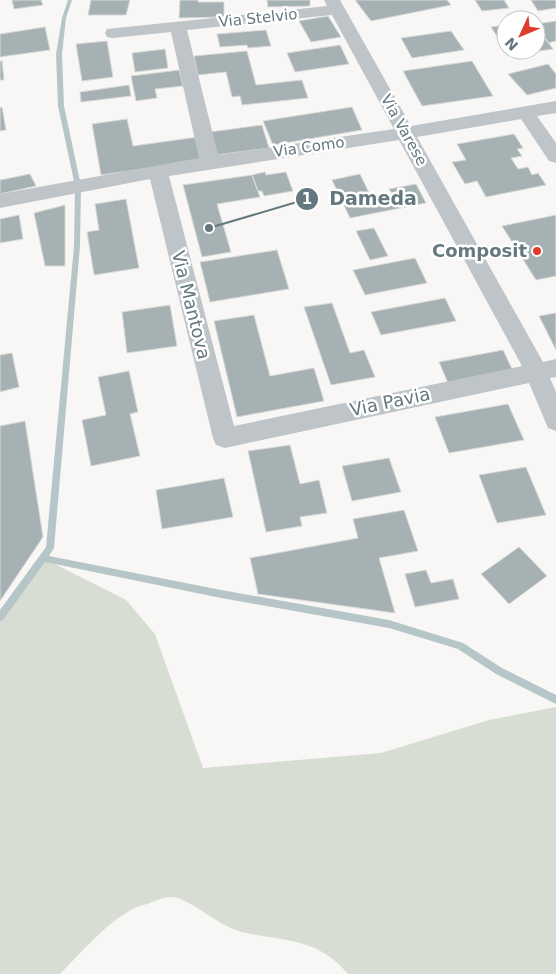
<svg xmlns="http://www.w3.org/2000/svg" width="556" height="974" viewBox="0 0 556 974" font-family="'DejaVu Sans',sans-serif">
  <rect width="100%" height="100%" fill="#f8f7f5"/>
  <path fill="#d8ddd4" d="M43 558 126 600 155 634 203 768 381 753 489 720 556 707V974H348C319 939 287 941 246 933 223 929 201 907 178 898 170 895 160 899 152 902 146 905 137 906 131 910 104 925 82 952 60 974H0V615Z"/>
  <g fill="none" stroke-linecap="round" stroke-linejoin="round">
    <path fill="#b6c6c8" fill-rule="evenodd" d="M68 0H72L66 18 62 54 64 106 81 186 80 246 54 548 49 556 216 589 389 620 463 643 502 668 556 695V704L496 674 458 649 389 628 216 597 45 562 3 620 0 621V610L46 547 74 246 75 186 58 106 56 54 62 18Z"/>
  </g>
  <path fill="#a6b1b4" stroke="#d9d9d7" d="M12 0H41L43 5 14 9Z
    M91 0H130L126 15H88Z
    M180 0H198V2H224V17L179 18Z
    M267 0H310V6L268 7Z
    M355 0H447L451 5 371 21Z
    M475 0H504L509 8 482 11Z
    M531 0H556V8L538 11Z
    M328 16 341 37 311 42 299 21Z
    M556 21V41L548 43 536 24Z
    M506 25V50H536V26L553 49 509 55 491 27Z
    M45 27 50 50 0 57V34Z
    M266 30 271 46 248 48 247 45 220 47 217 34Z
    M451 31 464 50 412 58 401 38Z
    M107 41 113 77 82 81 76 44Z
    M340 45 349 64 295 72 287 53Z
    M165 49 168 68 135 72 132 53Z
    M247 51 256 85 302 80 308 98 242 105 240 96 232 97 226 72 198 75 194 56Z
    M0 61H2L4 80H0Z
    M472 61 493 96 422 106 403 71Z
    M548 64 556 74V88L527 95 508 74Z
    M179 70 183 86 155 89 157 98 136 101 131 76Z
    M129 85 131 96 81 102 80 92Z
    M2 107 6 130 0 131V108Z
    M352 107 362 130 273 145 263 121Z
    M127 119 133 146 198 137 204 160 101 175 92 124Z
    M262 125 269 148 216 155 210 132Z
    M514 134 523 148 517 149 522 156 511 158 518 169 528 167 532 175 538 173 546 185 486 197 477 181 465 184 452 162 466 160 457 144Z
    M265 172 266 175 286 172 293 191 264 196 262 191H258L252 175Z
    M30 174 36 186 0 194V180Z
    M360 174 372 199 393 195 389 189 416 184 426 203 350 218 332 180Z
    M252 175 260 197 217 204 231 252 202 257 183 185Z
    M126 199 139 268 94 275 87 232 99 230 95 204Z
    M65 205V266H45L34 213Z
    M19 215 23 239 0 243V219Z
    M556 215V276L536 280 502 226Z
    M374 228 388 256 370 260 356 231Z
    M277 250 289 289 210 302 200 262Z
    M415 258 427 283 365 295 353 270Z
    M445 298 456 321 381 335 371 312Z
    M332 303 350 353 364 350 375 377 331 385 304 307Z
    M170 305 177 346 127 353 122 312Z
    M556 313V350L539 316Z
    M254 315 270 376 314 368 324 401 237 417 214 321Z
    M503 350 513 371 448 383 439 362Z
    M12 353 19 387 0 392V355Z
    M129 371 138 412 130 414 140 456 91 466 82 420 106 415 98 377Z
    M508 404 524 440 449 453 435 417Z
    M25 421 43 537 0 601V426Z
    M290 445 300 484 319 480 327 513 300 517 302 526 266 532 248 451Z
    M389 458 401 492 352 501 342 466Z
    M526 467 546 515 497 523 479 475Z
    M224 478 233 517 162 529 156 490Z
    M404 510 418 551 379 558 395 613 258 594 250 558 358 538 353 519Z
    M519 547 547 576 509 604 481 574Z
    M426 570 431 583 453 579 459 599 415 607 405 574Z"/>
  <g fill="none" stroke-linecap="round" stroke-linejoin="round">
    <path fill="#bec4c7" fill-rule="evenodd" d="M324 0H340L411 126 556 101V113L537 116 556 143V163L549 161 521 119 417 137 543 362 556 359V377L550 378 556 392V431L548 428 529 383 225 448 216 445 213 438 150 179 0 208V194L199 158 171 32 113 38 107 37 105 33 107 29 327 6ZM332 15 394 129 218 155 187 30ZM399 140 522 366 234 426 169 176Z"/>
  </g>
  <circle fill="#e03c2d" stroke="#fff" stroke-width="2" cx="537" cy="251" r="5"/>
  <g text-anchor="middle" stroke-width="5" stroke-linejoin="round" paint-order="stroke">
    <g font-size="15" fill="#63787f" stroke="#fff">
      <text transform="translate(258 18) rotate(-6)" y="5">Via Stelvio</text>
      <text transform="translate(404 130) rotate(61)" y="5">Via Varese</text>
      <text transform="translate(309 147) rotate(-8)" y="5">Via Como</text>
    </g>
    <g font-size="18" font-weight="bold" fill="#63787f" stroke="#fff" text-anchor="end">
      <text x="527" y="257">Composit</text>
    </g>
    <g font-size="18" fill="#63787f" stroke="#fff">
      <text transform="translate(191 305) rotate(76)" y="6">Via Mantova</text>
      <text transform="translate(390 402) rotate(-12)" y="6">Via Pavia</text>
    </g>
  </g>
  <path fill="none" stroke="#63787f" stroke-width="2" d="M209 228L307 199"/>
  <g fill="#63787f" stroke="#fff" stroke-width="2">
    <circle cx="209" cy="228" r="5"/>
    <circle cx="307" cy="199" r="12"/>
  </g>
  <g font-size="15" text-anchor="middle" font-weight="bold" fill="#fff">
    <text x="307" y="204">1</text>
  </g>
  <g font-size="19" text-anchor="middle" font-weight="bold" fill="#63787f" stroke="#fff" stroke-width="5" stroke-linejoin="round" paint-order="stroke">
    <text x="373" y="205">Dameda</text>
  </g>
  <g transform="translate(521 35) rotate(226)"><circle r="24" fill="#ffffff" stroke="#c1c9cc"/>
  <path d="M0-4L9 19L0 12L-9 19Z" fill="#e03c2d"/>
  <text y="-8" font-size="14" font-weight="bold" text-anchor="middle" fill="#63787f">N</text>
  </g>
</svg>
